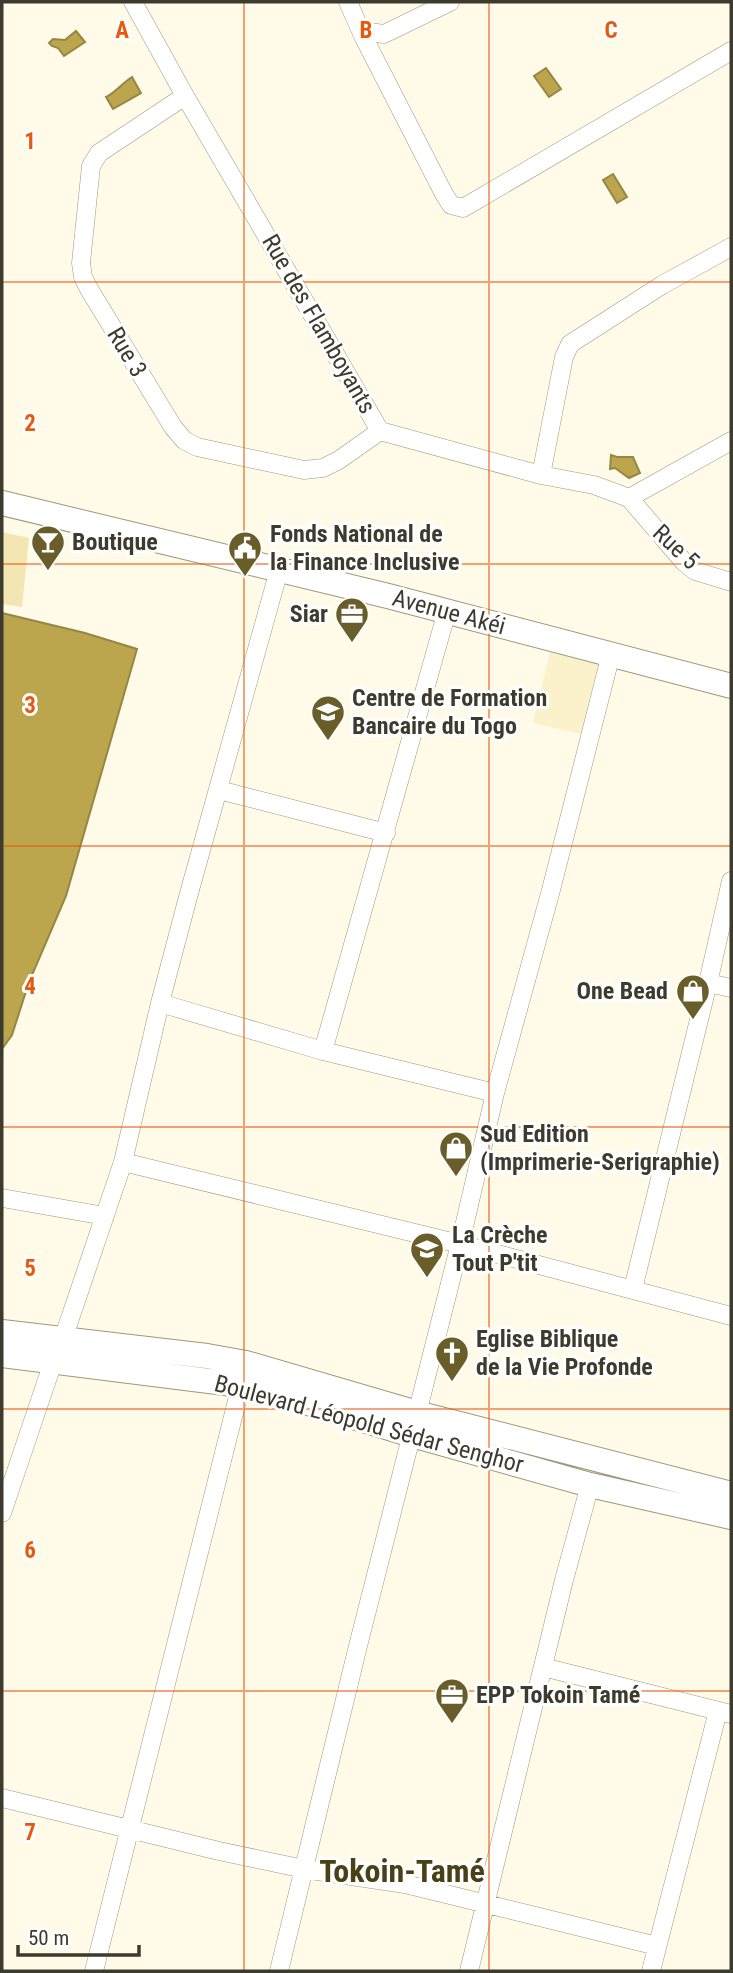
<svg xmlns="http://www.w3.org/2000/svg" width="733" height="1973" viewBox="0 0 733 1973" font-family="'Roboto Condensed',sans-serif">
  <rect width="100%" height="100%" fill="#fffbe8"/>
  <path fill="#fbf2cb" d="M550 651 600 663 584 735 533 723Z"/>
  <path fill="#f3e6b2" d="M2 532 29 538 22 607 2 604Z"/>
  <path fill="#bba64d" stroke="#958644" stroke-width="2" d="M76 31 85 42 64 56 58 48 52 46 49 43 53 39 65 40Z
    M546 68 561 89 549 97 534 76Z
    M132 77 141 93 113 109 106 97C116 92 121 84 132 77Z
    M613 174 627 197 617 203 603 180Z
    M611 455 617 457H633L640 473 629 478 615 468 610 469Z
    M2 613 85 633 137 649 66 896 29 982 12 1035 2 1049Z"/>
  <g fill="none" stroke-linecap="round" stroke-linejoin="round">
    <g stroke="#9e987b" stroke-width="19">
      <path id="street" d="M133 2 185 96 380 431 541 475 594 485 629 498 731 441
        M348 2 364 38 444 194 451 205 463 208 731 51
        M361 31 384 34 450 2
        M185 96 99 153 91 166 81 263 83 277 89 289 173 427 184 440 197 447 304 470 323 468 339 460 380 431
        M541 475 564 357 570 344 662 285 731 247
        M629 498 684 562 695 571 731 582
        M219 790 386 833
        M708 983 731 988
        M160 1003 323 1051 495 1093
        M323 1051 447 611
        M123 1162 460 1244 731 1316
        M2 1198 105 1216
        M633 1289 708 983 731 881
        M63 1339 123 1162 160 1003 188 897 279 570
        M2 1513 53 1362
        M543 1667 731 1714
        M2 1798 219 1851 304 1869 405 1884 657 1946
        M94 1971 244 1373
        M279 1971 358 1646 460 1244 495 1093 551 890 611 654
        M469 1971 564 1580 590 1485
        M651 1971 718 1711"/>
    </g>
    <g stroke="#9e987b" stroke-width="26">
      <path id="secondary" d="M2 503 388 596 731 686
        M2 1332 207 1356 246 1363 417 1413 731 1494
        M2 1355 241 1385 282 1395 412 1435 590 1485 731 1517"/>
    </g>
    <use href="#street" stroke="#fff" stroke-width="18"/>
    <use href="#secondary" stroke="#fff" stroke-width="24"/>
  </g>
  <path fill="none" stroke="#e8590c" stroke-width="2" stroke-opacity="0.55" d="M244 2V1971M489 2V1971M2 282H731M2 564H731M2 846H731M2 1127H731M2 1409H731M2 1691H731"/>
  <defs>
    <g id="bar-pin" transform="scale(1.75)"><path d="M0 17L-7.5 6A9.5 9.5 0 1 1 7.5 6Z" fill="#695d2a" stroke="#fff"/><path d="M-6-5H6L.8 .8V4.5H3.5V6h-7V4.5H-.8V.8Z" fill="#fff"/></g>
    <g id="civic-pin" transform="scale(1.75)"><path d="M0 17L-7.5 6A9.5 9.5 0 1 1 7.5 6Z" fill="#695d2a" stroke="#fff"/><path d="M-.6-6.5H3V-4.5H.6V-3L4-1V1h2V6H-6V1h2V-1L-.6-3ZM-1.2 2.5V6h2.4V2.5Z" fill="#fff"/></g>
    <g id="office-pin" transform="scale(1.75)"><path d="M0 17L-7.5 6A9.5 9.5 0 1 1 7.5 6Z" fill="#695d2a" stroke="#fff"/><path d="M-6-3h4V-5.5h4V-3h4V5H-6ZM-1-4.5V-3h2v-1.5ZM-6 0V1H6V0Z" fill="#fff"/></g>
    <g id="university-pin" transform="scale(1.75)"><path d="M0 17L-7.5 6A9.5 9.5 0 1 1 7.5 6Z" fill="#695d2a" stroke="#fff"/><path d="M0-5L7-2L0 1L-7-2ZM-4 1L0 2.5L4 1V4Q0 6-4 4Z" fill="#fff"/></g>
    <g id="shop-pin" transform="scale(1.75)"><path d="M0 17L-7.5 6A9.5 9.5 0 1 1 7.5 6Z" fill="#695d2a" stroke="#fff"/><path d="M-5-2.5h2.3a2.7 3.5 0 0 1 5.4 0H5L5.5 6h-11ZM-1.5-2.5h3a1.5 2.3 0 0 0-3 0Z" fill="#fff"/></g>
    <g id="school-pin" transform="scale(1.75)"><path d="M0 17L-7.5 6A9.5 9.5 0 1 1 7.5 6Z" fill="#695d2a" stroke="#fff"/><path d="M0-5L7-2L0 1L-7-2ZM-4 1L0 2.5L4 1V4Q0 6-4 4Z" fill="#fff"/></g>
    <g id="church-pin" transform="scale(1.75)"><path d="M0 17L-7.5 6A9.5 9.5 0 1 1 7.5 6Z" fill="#695d2a" stroke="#fff"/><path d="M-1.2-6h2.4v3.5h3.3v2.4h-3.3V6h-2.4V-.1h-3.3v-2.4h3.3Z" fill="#fff"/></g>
  </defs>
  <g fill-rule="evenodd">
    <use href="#bar-pin" x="48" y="542"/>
    <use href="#civic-pin" x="245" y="548"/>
    <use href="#office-pin" x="352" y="614"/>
    <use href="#university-pin" x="328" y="712"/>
    <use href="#shop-pin" x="693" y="991"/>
    <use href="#shop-pin" x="456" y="1148"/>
    <use href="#school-pin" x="427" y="1249"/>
    <use href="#church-pin" x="452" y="1353"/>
    <use href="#office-pin" x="452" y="1695"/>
  </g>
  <g text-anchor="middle" stroke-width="6" stroke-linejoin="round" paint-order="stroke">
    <g font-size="24" fill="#3d3a2e" stroke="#fff">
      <text transform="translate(319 324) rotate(60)" y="8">Rue des Flamboyants</text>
      <text transform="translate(127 352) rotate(59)" y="8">Rue 3</text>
      <text transform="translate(676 547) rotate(43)" y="8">Rue 5</text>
      <text transform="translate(449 612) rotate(15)" y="8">Avenue Akéi</text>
      <text transform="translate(369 1424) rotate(15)" y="8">Boulevard Léopold Sédar Senghor</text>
    </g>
    <g font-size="24" font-weight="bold" fill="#3d3a2e" stroke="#fff" text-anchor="start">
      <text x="270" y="542">Fonds National de<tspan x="270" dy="28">la Finance Inclusive</tspan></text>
      <text x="72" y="550">Boutique</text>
      <text x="328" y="622" text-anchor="end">Siar</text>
      <text x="352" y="706">Centre de Formation<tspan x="352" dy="28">Bancaire du Togo</tspan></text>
      <text x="668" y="999" text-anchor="end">One Bead</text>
      <text x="480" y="1142">Sud Edition<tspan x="480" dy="28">(Imprimerie-Serigraphie)</tspan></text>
      <text x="452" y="1243">La Crèche<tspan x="452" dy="28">Tout P'tit</tspan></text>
      <text x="476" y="1347">Eglise Biblique<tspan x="476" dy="28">de la Vie Profonde</tspan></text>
      <text x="476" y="1703">EPP Tokoin Tamé</text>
    </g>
    <g font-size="32" font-weight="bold" fill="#4a4017" stroke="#fff">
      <text x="402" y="1882">Tokoin-Tamé</text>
    </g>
  </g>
  <g font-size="23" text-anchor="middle" font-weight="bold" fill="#e8590c" stroke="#fff" stroke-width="6" stroke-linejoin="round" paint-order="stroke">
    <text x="122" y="38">A</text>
    <text x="366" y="38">B</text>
    <text x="611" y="38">C</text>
    <text x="30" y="149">1</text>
    <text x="30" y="431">2</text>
    <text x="30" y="713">3</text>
    <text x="30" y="994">4</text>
    <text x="30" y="1276">5</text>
    <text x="30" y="1558">6</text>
    <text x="30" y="1840">7</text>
  </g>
  <rect width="733" height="1973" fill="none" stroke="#3d3a2e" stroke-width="7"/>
  <path d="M18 1945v10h121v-10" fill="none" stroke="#3d3a2e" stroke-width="3.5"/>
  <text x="28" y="1945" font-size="21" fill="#3d3a2e" stroke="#ffffff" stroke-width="5" paint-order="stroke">50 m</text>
</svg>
